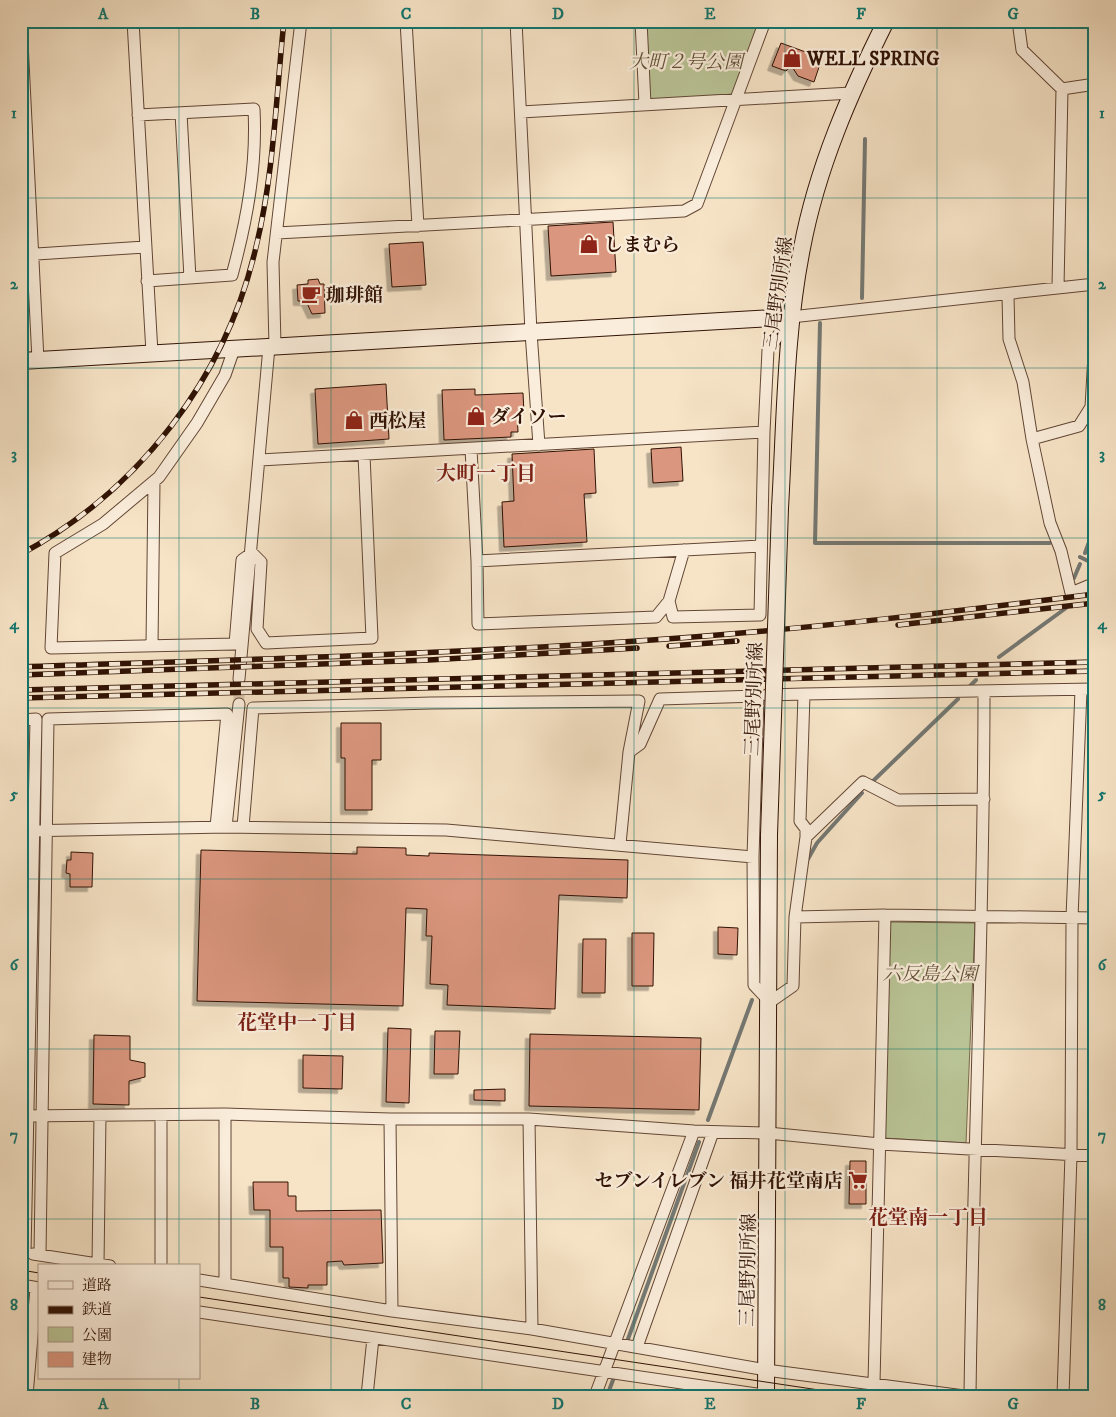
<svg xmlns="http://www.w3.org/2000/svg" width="1116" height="1417" viewBox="0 0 1116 1417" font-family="'IM FELL DW Pica','Noto Serif JP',serif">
  <defs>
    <filter id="shadow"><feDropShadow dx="-4.5" dy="4.5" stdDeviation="0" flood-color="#0004"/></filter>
  </defs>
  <rect width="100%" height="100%" fill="#f7e4c7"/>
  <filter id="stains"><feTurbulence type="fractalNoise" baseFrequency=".004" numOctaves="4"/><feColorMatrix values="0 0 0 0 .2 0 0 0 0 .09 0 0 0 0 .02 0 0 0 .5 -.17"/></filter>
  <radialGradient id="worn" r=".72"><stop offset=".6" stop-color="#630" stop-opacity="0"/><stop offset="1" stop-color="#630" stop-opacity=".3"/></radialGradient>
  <path fill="#bac597" stroke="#756c4e" d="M744 21H761L733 94 650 100 646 28Z
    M889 922 975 923 966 1143 884 1138Z"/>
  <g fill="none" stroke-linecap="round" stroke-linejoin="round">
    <path stroke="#747874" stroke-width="4" d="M862 298 865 139
      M820 323 815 543H1050
      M1085 553 1095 526
      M1080 557 1090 562 1091 580
      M1074 578 1080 564
      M1091 594V646L1095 645
      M999 657 1066 608
      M968 688 976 680
      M872 782 958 699
      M808 859 817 843 862 793
      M708 1120 752 1000
      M628 1339 699 1142
      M607 1396 613 1380"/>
  </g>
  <path fill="#da967e" stroke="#301204" filter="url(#shadow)" d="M781 43 822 58 814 82 798 76 791 65 786 71 772 66Z
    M613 222 616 272 551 276 548 226Z
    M423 242 426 285 392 287 389 244Z
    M318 279 320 284H324L325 313 312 314 306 301H298L297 285 308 284V280Z
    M386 384 389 439 318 444 315 389Z
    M475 389V395L523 393 524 413H517L518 432H511V437L444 440 442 390Z
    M681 447 683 481 653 483 651 449Z
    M594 449 596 493 584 494 587 542 504 547 502 502 514 501 512 454Z
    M341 723H381V760H372V810H345V758H341Z
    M357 847 406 848V855L429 856V853L628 860 627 898 559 895 555 1009 447 1005 448 985 430 984 432 936H426L427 909 406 908 403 1006 197 1001 201 850 357 854Z
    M71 852 93 853 92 887H70V874L66 873 67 860H71Z
    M718 927 738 928 737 955 718 954Z
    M632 933H654L653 986H632Z
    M583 939H606L605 993H582Z
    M388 1028 411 1029 409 1103 386 1102Z
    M435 1031H460L458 1074H434Z
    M530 1034 701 1038 699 1110 529 1106Z
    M94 1035 130 1036V1060L145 1063V1077L129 1081V1105L93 1104Z
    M303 1055 343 1056 342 1089 303 1088Z
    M505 1089V1101L474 1100V1090Z
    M850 1161H866V1204H849Z
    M253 1182H288V1196H296V1211L381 1210 383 1263 344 1265 342 1261 327 1262V1285H308V1288L289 1287V1278H283V1247H270V1210H254Z"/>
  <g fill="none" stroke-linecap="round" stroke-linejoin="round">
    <path stroke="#d9c4aa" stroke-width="11" stroke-dasharray="11 5.5" stroke-linecap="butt" d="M239 704V679"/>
    <g stroke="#624635" stroke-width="13">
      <path id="street" d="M133 21 152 353
        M406 21 418 226
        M516 21 531 332 539 445
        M641 21 645 104
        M1018 21 1022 50 1062 89 1058 287
        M21 22 38 360
        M1062 89 1095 84
        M521 112 851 93
        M181 113 190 278
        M138 115 254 109C257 166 247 220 232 275L147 281
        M277 233 684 211 697 204 765 21
        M21 255 145 247
        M1008 295 1009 339 1023 382 1032 439 1050 523 1061 551 1071 593 1095 583
        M275 346 273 262 301 21
        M234 349 225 375 197 423 159 477 103 524 55 553 51 648 235 644 242 560 252 553 261 562 257 629 266 643 372 638 364 455
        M1091 407 1095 337
        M1032 439 1079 426 1091 407 1095 406
        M471 449 477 561 478 624 656 617 669 601
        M260 460 764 432
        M684 550 669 601 673 617 760 615 764 432 768 350 791 317 1095 284
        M477 561 761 546
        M152 646 154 482
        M239 679 269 347
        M767 695 804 694
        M21 720 36 719 25 1253
        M629 752 640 744 660 699 758 696 753 857
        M226 827 239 704
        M243 827 253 708 431 703 639 701 629 752 620 844
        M21 831 226 827 446 830 753 857 754 985 770 1002 793 986 795 917 806 837V829L800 821 804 694 1095 689
        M806 837 863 782 898 800 984 799
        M795 917 885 915 1095 918
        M161 1115V1266
        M21 1116 225 1114 390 1119H529L694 1131 768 1133 880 1144 1095 1156
        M390 1119 392 1311
        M529 1119 532 1329
        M33 1254 110 1266
        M40 1255 48 719 227 714 216 827
        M98 1264 100 1115
        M199 1280 392 1311 532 1329 766 1370 964 1396
        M225 1284V1114
        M21 1285 39 1288
        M199 1312 770 1396
        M637 1347 713 1132
        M874 1383 885 915
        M27 1396 36 1288
        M367 1396 373 1338
        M595 1396 694 1131
        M970 1396C973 1161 984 926 984 692
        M1063 1396 1071 1155 1072 918 1081 690"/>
    </g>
    <g stroke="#301204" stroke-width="18">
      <path id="secondary" d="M21 361 791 317
        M780 508C785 421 785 333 802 248 817 168 850 93 886 21
        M766 1396 769 835"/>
    </g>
    <use href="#street" stroke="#faeddb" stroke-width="11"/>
    <use href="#secondary" stroke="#faeddb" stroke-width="16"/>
    <path stroke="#301204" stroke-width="1" d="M21 1270 39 1273
      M199 1297 859 1396"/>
    <g stroke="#301204" stroke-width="5.5">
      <path id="rail" d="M21 554C139 491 226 377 256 247 274 174 276 96 284 21
        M898 625 1095 603
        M669 646 737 641
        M21 667C227 660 432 655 637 641 790 631 943 613 1095 594
        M21 675 429 660 637 648
        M21 690 1095 662
        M21 698 1095 671"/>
    </g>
    <use href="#rail" stroke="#faeddb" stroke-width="4" stroke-dasharray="11" stroke-linecap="butt"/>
    <g stroke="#301204" stroke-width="18" stroke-linecap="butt">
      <path id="secondary-bridge" d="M769 835 780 508"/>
    </g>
    <use href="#secondary-bridge" stroke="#faeddb" stroke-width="16"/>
  </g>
  <path fill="none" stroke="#0f766e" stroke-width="1" stroke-opacity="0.55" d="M179 21V1266M331 21V1396M482 21V1396M634 21V1396M785 21V1396M937 21V1396M21 198H1095M21 368H1095M21 538H1095M21 708H1095M21 879H1095M21 1049H1095M21 1219H1095M179 1378V1396"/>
  <defs>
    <g id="shop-bare" transform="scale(1.5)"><path d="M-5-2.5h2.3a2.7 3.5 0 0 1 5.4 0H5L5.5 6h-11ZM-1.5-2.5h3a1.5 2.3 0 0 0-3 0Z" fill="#8f2418" stroke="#faeddb" stroke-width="2.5" paint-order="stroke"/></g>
    <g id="cafe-bare" transform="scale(1.5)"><path d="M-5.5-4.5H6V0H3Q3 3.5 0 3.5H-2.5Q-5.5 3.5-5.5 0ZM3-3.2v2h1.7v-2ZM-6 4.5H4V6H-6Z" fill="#8f2418" stroke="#faeddb" stroke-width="2.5" paint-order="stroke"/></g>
    <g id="supermarket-bare" transform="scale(1.5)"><path d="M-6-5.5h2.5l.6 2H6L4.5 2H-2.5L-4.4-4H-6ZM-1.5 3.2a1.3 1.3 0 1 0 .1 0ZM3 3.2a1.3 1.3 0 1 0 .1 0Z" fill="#8f2418" stroke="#faeddb" stroke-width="2.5" paint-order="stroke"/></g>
  </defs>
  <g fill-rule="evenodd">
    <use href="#shop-bare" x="792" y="58"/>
    <use href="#shop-bare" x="589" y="244"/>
    <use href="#cafe-bare" x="311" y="294"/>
    <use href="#shop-bare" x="476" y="416"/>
    <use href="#shop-bare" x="354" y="420"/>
    <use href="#supermarket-bare" x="858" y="1180"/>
  </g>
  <g text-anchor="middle" stroke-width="4.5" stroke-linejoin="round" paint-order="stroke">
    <g font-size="19" font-weight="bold" fill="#301204" stroke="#faeddb" text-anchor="start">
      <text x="807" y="65">WELL SPRING</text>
      <text x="604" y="251">しまむら</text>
      <text x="326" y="301">珈琲館</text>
      <text x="491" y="423">ダイソー</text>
      <text x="369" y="427">西松屋</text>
      <text x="843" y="1187" text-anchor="end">セブンイレブン 福井花堂南店</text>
    </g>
    <g font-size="19" font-style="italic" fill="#605137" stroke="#faeddb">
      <text x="686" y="68">大町２号公園</text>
      <text x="930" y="980">六反島公園</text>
    </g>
    <g font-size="19" fill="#301204" stroke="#faeddb">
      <text transform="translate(777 293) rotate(-82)" y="7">三尾野別所線</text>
      <text transform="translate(753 699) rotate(-88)" y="7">三尾野別所線</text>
      <text transform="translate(747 1270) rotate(-89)" y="7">三尾野別所線</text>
    </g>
    <g font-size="20" font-weight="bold" fill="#7a1f14" stroke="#faeddb">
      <text x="486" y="480">大町一丁目</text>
      <text x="297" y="1029">花堂中一丁目</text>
      <text x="928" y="1224">花堂南一丁目</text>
    </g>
  </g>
  <rect width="1116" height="1417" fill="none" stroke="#f7e4c7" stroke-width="55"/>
  <rect x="38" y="1264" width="162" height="115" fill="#faeddb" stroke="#a99585"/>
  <rect x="48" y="1281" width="25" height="8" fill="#faeddb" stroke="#a99585"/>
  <text x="82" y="1290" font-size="15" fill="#301204">道路</text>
  <rect x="48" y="1306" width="25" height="8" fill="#301204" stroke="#a99585"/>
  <text x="82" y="1314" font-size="15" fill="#301204">鉄道</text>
  <rect x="48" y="1327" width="25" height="15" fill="#bac597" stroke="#a99585"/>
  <text x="82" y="1340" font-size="15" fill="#301204">公園</text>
  <rect x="48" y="1352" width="25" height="15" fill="#da967e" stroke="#a99585"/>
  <text x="82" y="1364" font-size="15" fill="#301204">建物</text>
  <rect x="28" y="28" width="1060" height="1362" fill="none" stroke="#0f766e" stroke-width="2"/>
  <g font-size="16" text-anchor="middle" font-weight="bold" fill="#0f766e">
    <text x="103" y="19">A</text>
    <text x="255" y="19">B</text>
    <text x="406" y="19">C</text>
    <text x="558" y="19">D</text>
    <text x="710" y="19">E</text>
    <text x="861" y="19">F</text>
    <text x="1013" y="19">G</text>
    <text x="14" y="118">1</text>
    <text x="1102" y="118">1</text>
    <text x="14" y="289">2</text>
    <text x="1102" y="289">2</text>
    <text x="14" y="459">3</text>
    <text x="1102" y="459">3</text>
    <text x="14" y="629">4</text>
    <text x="1102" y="629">4</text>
    <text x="14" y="799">5</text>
    <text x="1102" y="799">5</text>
    <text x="14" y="970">6</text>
    <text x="1102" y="970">6</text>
    <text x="14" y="1140">7</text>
    <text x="1102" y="1140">7</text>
    <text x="14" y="1310">8</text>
    <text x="1102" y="1310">8</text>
    <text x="103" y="1409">A</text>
    <text x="255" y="1409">B</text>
    <text x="406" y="1409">C</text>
    <text x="558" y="1409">D</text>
    <text x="710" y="1409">E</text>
    <text x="861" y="1409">F</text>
    <text x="1013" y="1409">G</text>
  </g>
  <rect width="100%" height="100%" filter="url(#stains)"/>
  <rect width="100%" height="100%" fill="url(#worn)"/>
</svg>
